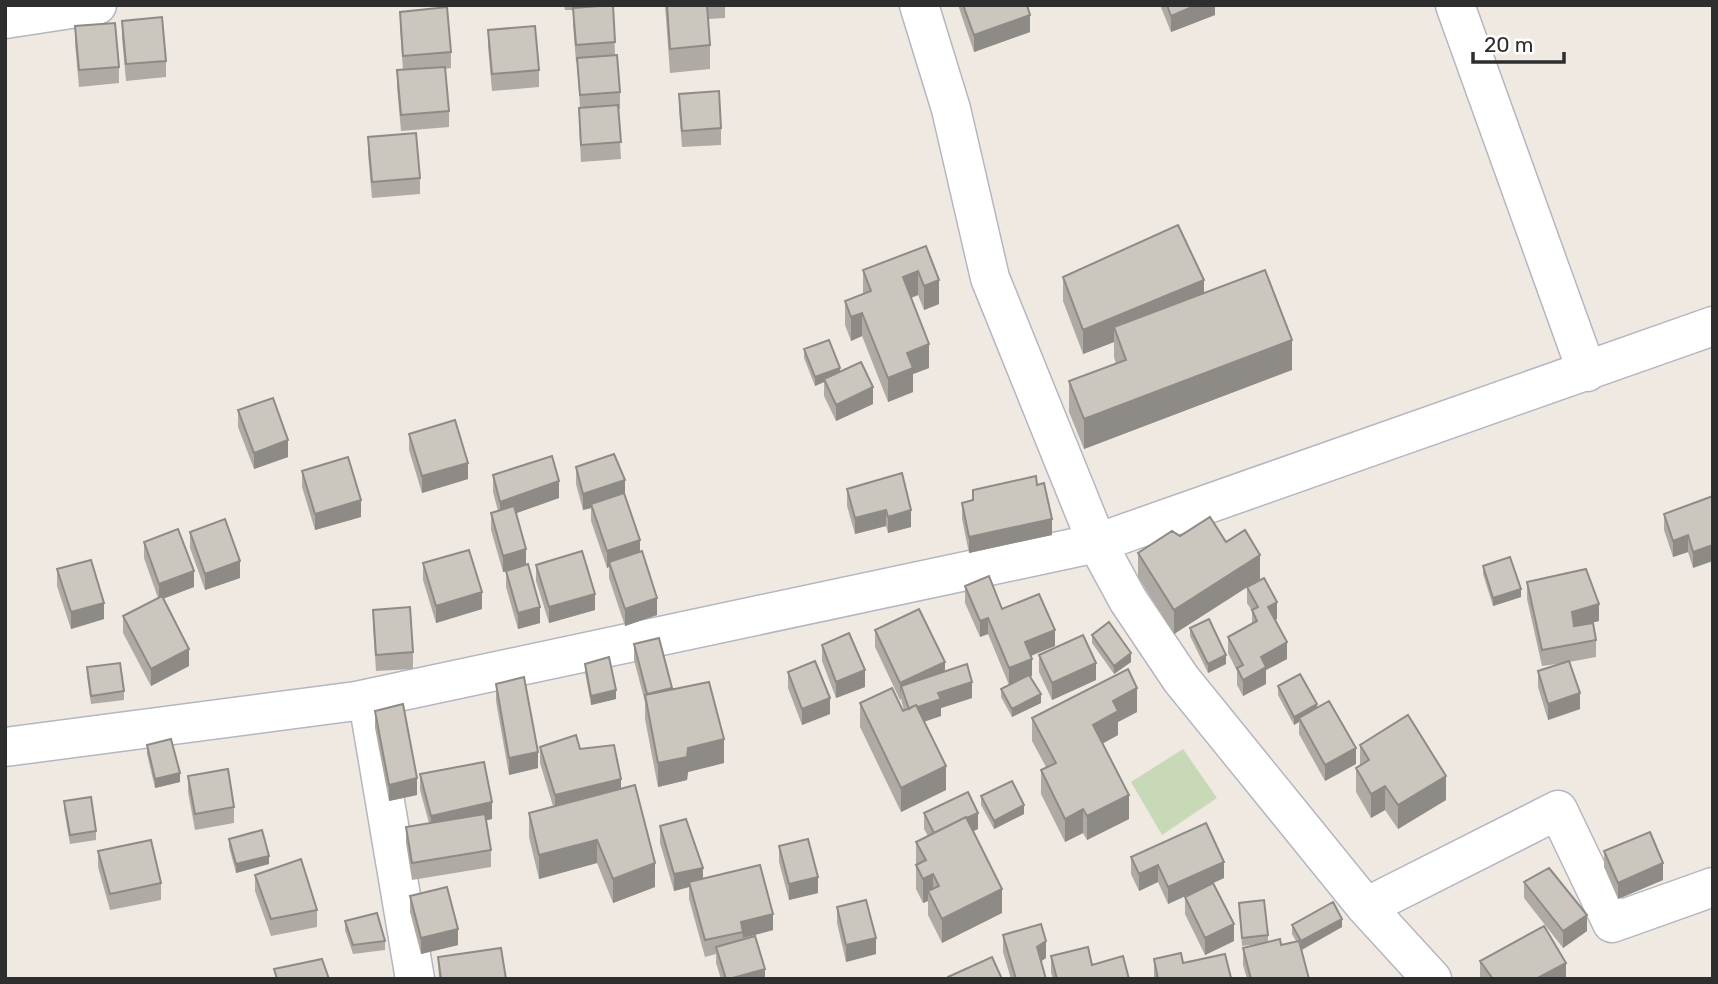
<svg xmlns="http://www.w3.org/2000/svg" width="1718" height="984" viewBox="0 0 1718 984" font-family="Rubik,sans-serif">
  <rect width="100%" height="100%" fill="#efe9e1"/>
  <path fill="#c8d9b8" d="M1183 749 1217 798 1162 835 1131 782Z"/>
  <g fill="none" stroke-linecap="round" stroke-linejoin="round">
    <g stroke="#b4b7c1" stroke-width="41">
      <path id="minor" d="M919 5 951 109 990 278 1097 543 1128 600 1181 679 1366 907 1432 979
        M1455 5 1587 372
        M5 19 97 5
        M356 701 369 707 415 979
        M5 747 356 701 1097 543 1713 326
        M1366 907 1558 810 1612 923 1713 887"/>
    </g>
    <use href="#minor" stroke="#fff" stroke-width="38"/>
  </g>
  <path fill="#afaba4" d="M564 5H613L615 55 620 92V109H618L621 159 581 162 579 124V108H580L577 61 576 62 573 24V10H565Z
    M665 5H725V18L708 19 710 45V69L670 73Z
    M958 5H1027L1030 32 974 52Z
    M1160 5H1215V15L1171 32Z
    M400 12 451 52V68L445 69 449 111V127L401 131 397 87V70H403L400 28Z
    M122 21 166 61V77L126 81 122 38Z
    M75 26 119 67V83L79 87 75 43Z
    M488 30 539 70V87L492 91 488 46Z
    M679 94 721 128V145L682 147 679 110Z
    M368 137 420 178V194L372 198 368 154Z
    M926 246 939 304 924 310 918 295 911 298 929 368 913 374V392L888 402 862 336 851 341 845 325V301L863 294V270Z
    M1063 277 1204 293 1292 370 1084 449 1069 412V381L1116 364 1114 357V342L1083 354 1063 301Z
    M804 349 840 372 873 404 836 421 824 396V382L815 386 804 358Z
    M238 410 288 457 254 469 238 427Z
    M409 434 468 479 422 493 409 450Z
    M576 467 625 496 657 615 625 626 609 578V567L607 568 591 521V508L583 510 576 484Z
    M302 471 361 517 315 530 302 487Z
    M493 475 559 498 516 513 526 565 540 623 518 629 506 587V572H503L491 530V513L498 511 493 492Z
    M1037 485 1052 535 969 553 962 519V503Z
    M847 489 911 527 888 533 886 526 855 534 847 506Z
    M1713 496 1693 568 1688 552 1673 557 1664 530V514Z
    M190 532 240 578 205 590 190 548Z
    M1180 536 1260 579 1250 585 1277 619 1275 620 1287 659 1266 670V684L1243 696 1237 685V671L1228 653V637L1252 624V611L1247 603V587L1174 634 1138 577V553Z
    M144 542 194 587 163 599 189 666 151 686 123 633V616L158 598 144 558Z
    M423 563 482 609 436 623 423 580Z
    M536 565 595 610 549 623 536 581Z
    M1483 566 1521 597 1493 606 1483 574Z
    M57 569 104 619 71 629 57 586Z
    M1527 582 1599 621 1591 623 1596 640V657L1569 662 1580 709 1548 720 1538 687V671L1564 663 1542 666 1527 599Z
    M965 586 1002 609 1055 646 1031 656 1032 676H1030L1041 703 1012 717 1001 697V689L1009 685 988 634 980 637 965 603Z
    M373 610 413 652V669L376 671 373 626Z
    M1190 628 1226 664 1208 673 1190 636Z
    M875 630 945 671 972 698 941 708V716L924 721 946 790 901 812 860 727V703L904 711 901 699 900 700 875 647Z
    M1092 635 1131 662 1114 674 1092 643Z
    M634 644 672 690 724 763 688 772 687 780 658 787 645 719V702L634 660Z
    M822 645 865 687 836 698 822 661Z
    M1039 655 1096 680 1052 700 1039 672Z
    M585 664 616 699 591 705 585 672Z
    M87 667 124 691V700L91 704 87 676Z
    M788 672 830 714 802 725 788 688Z
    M496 684 538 768 509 775 496 701Z
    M1278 686 1317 708 1356 764 1325 781 1299 734V722L1294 725 1278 695Z
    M375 711 417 795 389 801 375 728Z
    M1137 712 1118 722V735L1102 743 1129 819 1087 840 1083 833 1065 842 1041 794V770L1046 767 1032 741V718Z
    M147 745 180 782 155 788 147 754Z
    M1360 745 1446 800 1398 829 1385 810 1371 818 1356 792V768L1360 766Z
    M540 747 580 749 621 788 655 887 613 903 597 863 539 879 529 837V813L553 806 540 763Z
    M420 774 492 819 486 820 491 850V867L412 880 406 843V827L429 823 420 790Z
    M188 776 234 807V823L195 830 188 792Z
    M981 796 1024 814 994 829 981 805Z
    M64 801 96 831V840L70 844 64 809Z
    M924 813 978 829 973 831 1002 913 942 943 928 915V901L923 903 916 889V842L928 836 924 829Z
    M660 826 703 879 773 930 743 938 765 979H721L716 963V954L705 957 689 899V887L674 891 660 843Z
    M229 839 269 864 236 873 229 847Z
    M779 846 818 893 789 900 779 862Z
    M98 851 161 883V900L110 910 98 867Z
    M1604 851 1663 880 1618 899 1604 867Z
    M1131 857 1224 878 1213 883 1234 941 1205 955 1185 914V897L1210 885 1168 904 1158 882 1139 891 1131 874Z
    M255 875 317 910V927L271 936 255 891Z
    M1524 882 1587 931 1563 948 1524 898Z
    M410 896 458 945 421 954 410 912Z
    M1239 903 1268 935V942L1281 945 1296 941 1292 934V925L1342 927 1302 950 1309 979H1247L1243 965V948L1258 944 1242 946Z
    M837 907 876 954 846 962 837 923Z
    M345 921 385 941V950L353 954 345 930Z
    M1003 935 1046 958 1041 961 1046 979H1011L1003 952Z
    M1051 956 1129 979H1053L1051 973Z
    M438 957 506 979H439Z
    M1154 959 1183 963 1231 979H1154Z
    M1480 961 1566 979H1481L1480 977Z"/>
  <path fill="#8e8b86" d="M1197 5H1215V15L1171 32V16Z
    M1030 15V32L974 52V35Z
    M918 271V295L903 301V277Z
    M939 280V304L924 310V286Z
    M1204 280V304L1114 327V342L1083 354V330Z
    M862 313V336L851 341V317Z
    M1292 340V370L1084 449V419Z
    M929 344V368L913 374V392L888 402V378L907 353Z
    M840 368V376L824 379V382L815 386V377Z
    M873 387V404L836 421V405Z
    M288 440V457L254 469V453Z
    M468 463V479L422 493V476Z
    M625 480V496L592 507 591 504V508L583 510V494Z
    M559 481V498L500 519V502Z
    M361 500V517L315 530V514Z
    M886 510V526L855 534V518Z
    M911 510V527L888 533V517Z
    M1052 519V535L969 553V537Z
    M1688 535V552L1673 557V541Z
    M640 540V557L609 562V567L607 568V551Z
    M1713 545V561L1693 568V552Z
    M526 549V566L503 572V556Z
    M1260 555V579L1174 634V610Z
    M240 561V578L205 590V574Z
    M194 571V587L159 600V584Z
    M1521 589V597L1493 606V598Z
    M482 592V609L436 623V606Z
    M595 594V610L549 623V607Z
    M657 598V615L625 626V609Z
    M1277 602V619L1268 624V607Z
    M104 603V619L71 629V612Z
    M1599 604V621L1572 628V612Z
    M540 607V623L518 629V613Z
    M988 618V634L980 637V621Z
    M1055 630V646L1025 658V642Z
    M1287 642V659L1266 670V684L1243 696V680L1261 657Z
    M189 649V666L151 686V669Z
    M1131 653V662L1114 674V666Z
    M1226 655V664L1208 673V664Z
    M1032 659V676L1009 685V668Z
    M945 662V679L901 686 900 700V683Z
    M1096 663V680L1052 700V683Z
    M865 670V687L836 698V682Z
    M972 682V698L941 708V716L909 727V710L938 693Z
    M1137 688V712L1118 722V735L1093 749V725L1113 701Z
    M616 690V699L591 705V696Z
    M1580 693V709L1548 720V704Z
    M1041 694V703L1012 717V709Z
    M830 698V714L802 725V709Z
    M1317 704V712L1299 718V722L1294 725V717Z
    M724 739V763L688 772 687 780 658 787V763L688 748Z
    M1356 748V764L1325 781V765Z
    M538 752V768L509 775V758Z
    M946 766V790L901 812V788Z
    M180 773V782L155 788V779Z
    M1446 776V800L1398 829V805Z
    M417 778V795L389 801V785Z
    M621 779V796L555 812V795Z
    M1385 786V810L1371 818V794Z
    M1129 795V819L1087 840V816Z
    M492 802V819L431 832V816Z
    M1024 805V814L994 829V821Z
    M1083 809V833L1065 842V819Z
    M978 813V829L934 850V834Z
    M597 840V863L539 879V855Z
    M269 856V864L236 873V864Z
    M1224 862V878L1168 904V887Z
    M655 863V887L613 903V879Z
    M1663 863V880L1618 899V883Z
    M1158 865V882L1139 891V874Z
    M703 868V884L689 882V887L674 891V874Z
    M933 874V898L928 891V901L923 903V879Z
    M818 877V893L789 900V884Z
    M1002 889V913L942 943V919Z
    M773 914V930L743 938 741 922Z
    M1587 915V931L1563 948V931Z
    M1342 919V927L1301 950V941Z
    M1234 924V941L1205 955V938Z
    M458 929V945L421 954V938Z
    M876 938V954L846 962V945Z
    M1046 941V958L1037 964V947Z
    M1566 963V979H1536Z
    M765 969V979H729Z"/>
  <path fill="#cbc7bf" stroke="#8e8b86" stroke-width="2" d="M613 5 615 42 576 45 573 8Z
    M667 5H707L710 45 670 49Z
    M963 5H1027L1030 15 974 35Z
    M1167 5H1197L1171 16Z
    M447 7 451 52 403 56 400 12Z
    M162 17 166 61 126 64 122 21Z
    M115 23 119 67 79 70 75 26Z
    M535 26 539 70 492 74 488 30Z
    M617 55 620 92 580 95 577 58Z
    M445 67 449 111 401 115 397 70Z
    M719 91 721 128 682 131 679 94Z
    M618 105 621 142 581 145 579 108Z
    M416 133 420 178 372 182 368 137Z
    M1178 225 1204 280 1083 330 1063 277Z
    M926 246 939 280 924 286 918 271 903 277 929 344 907 353 913 368 888 378 862 313 851 317 845 301 871 291 863 270Z
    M1265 270 1292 340 1084 419 1069 381 1126 360 1114 327Z
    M829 340 840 368 815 377 804 349Z
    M861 362 873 387 836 405 824 379Z
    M273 398 288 440 254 453 238 410Z
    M455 420 468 463 422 476 409 434Z
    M614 454 625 480 583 494 576 467Z
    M552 456 559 481 500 502 493 475Z
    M348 457 361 500 315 514 302 471Z
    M902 473 911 510 888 517 886 510 855 518 847 489Z
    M1036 476 1037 485 1044 483 1052 519 969 537 962 503 973 500V490Z
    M624 493 640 540 607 551 591 504Z
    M1713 496V545L1693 552 1688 535 1673 541 1664 514Z
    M514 506 526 549 503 556 491 513Z
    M1210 517 1226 542 1245 530 1260 555 1174 610 1138 553 1172 531 1180 536Z
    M225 519 240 561 205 574 190 532Z
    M178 529 194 571 159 584 144 542Z
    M469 550 482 592 436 606 423 563Z
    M582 551 595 594 549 607 536 565Z
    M642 551 657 598 625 609 609 562Z
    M1510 557 1521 589 1493 598 1483 566Z
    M91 560 104 603 71 612 57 569Z
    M528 564 540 607 518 613 506 571Z
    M1586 569 1599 604 1572 612 1574 626 1593 623 1596 640 1542 650 1527 582Z
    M989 576 1002 609 1039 594 1055 630 1025 642 1032 659 1009 668 988 618 980 621 965 586Z
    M1264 578 1277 602 1268 607 1287 642 1261 657 1266 667 1243 680 1237 668 1243 665 1228 637 1257 621 1252 610 1258 607 1247 587Z
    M162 596 189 649 151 669 123 616Z
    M410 607 413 652 376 655 373 610Z
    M919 609 945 662 900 683 875 630Z
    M1209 619 1226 655 1208 664 1190 628Z
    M1109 622 1131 653 1114 666 1092 635Z
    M849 633 865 670 836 682 822 645Z
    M1083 635 1096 663 1052 683 1039 655Z
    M659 638 672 688 647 694 634 644Z
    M609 657 616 690 591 696 585 664Z
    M815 661 830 698 802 709 788 672Z
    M1569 661 1580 693 1548 704 1538 671Z
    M120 663 124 691 91 696 87 667Z
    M967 664 972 682 938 693 941 699 918 707 916 705 909 709 901 686Z
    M1128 669 1137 688 1113 701 1118 711 1093 725 1129 795 1087 816 1083 809 1065 819 1041 770 1056 763 1032 718Z
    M1300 674 1317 704 1294 717 1278 686Z
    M1029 675 1041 694 1012 709 1001 689Z
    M524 677 538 752 509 758 496 684Z
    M709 682 724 739 688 748 687 757 658 763 645 695Z
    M892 688 903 711 916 705 946 766 901 788 860 703Z
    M1329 701 1356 748 1325 765 1299 718Z
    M403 704 417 778 389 785 375 711Z
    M1408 715 1446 776 1398 805 1385 786 1371 794 1356 768 1369 760 1360 745Z
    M576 735 580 749 614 745 621 779 555 795 540 747Z
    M171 739 180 773 155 779 147 745Z
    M484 762 492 802 431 816 420 774Z
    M228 769 234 807 195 814 188 776Z
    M1012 781 1024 805 994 821 981 796Z
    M635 785 655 863 613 879 597 840 539 855 529 813Z
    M968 792 978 813 967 818 966 817 934 833 924 813Z
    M91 797 96 831 70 835 64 801Z
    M485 814 491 850 412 863 406 827Z
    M966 817 1002 889 942 919 928 891 939 886 933 874 923 879 916 865 926 860 916 842Z
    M686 819 703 868 674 874 660 826Z
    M1206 823 1224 862 1168 887 1158 865 1139 874 1131 857Z
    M262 830 269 856 236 864 229 839Z
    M1650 832 1663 863 1618 883 1604 851Z
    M808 839 818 877 789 884 779 846Z
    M151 840 161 883 110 894 98 851Z
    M301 859 317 910 271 919 255 875Z
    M760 865 773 914 741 922 743 932 705 940 689 882Z
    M1549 868 1587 915 1563 931 1524 882Z
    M1213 883 1234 924 1205 938 1185 897Z
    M447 887 458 929 421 938 410 896Z
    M866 900 876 938 846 945 837 907Z
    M1264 900 1268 935 1242 938 1239 903Z
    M1333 902 1342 919 1301 941 1292 925Z
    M377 913 385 941 353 945 345 921Z
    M1041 924 1046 941 1037 947 1046 979H1016L1003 935Z
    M1544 926 1566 963 1536 979H1493L1480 961Z
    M755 936 765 969 729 979H726L716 947Z
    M1280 939 1281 945 1299 941 1309 979H1251L1243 948Z
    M1088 947 1092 965 1123 956 1129 979H1057L1051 956Z
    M501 948 506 979H441L438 957Z
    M1181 953 1183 963 1225 954 1231 978 1158 979 1154 959Z
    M992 957 1002 979H948V977Z
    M322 959 329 979H277L274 969Z"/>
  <rect width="1718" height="984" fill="none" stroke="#2e2e2e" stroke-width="14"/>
  <path d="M1473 52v10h91v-10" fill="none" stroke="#2e2e2e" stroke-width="3.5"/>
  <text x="1484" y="52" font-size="21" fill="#2e2e2e" stroke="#ffffff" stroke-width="5" paint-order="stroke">20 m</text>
</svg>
